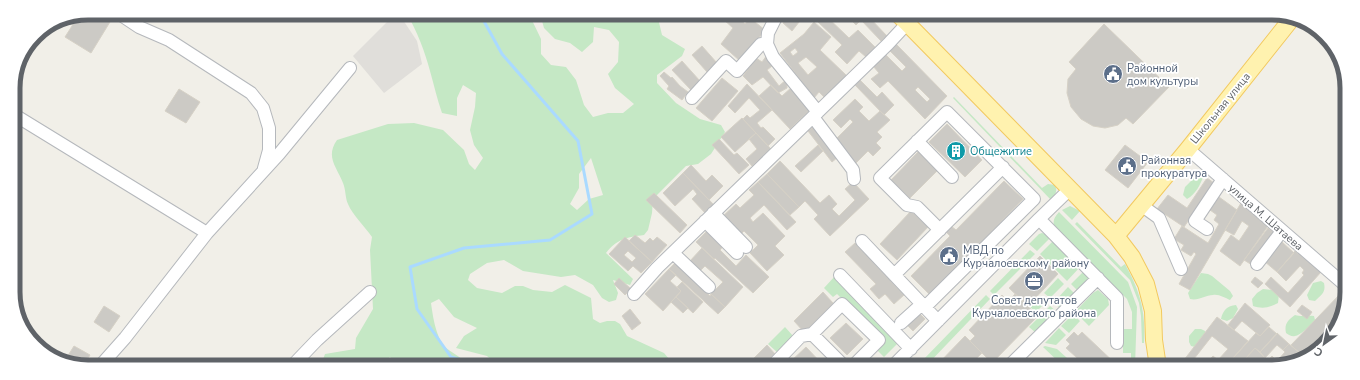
<svg xmlns="http://www.w3.org/2000/svg" width="1360" height="380" viewBox="0 0 1360 380" font-family="'Nunito Sans',sans-serif">
  <rect width="100%" height="100%" fill="#f1efe8"/>
  <path fill="#e0deda" d="M395 14H399L417 41 422 64 384 93 353 56Z"/>
  <path fill="#c5e8c5" fill-rule="evenodd" d="M407 14H529L541 39V54L551 65 566 67 576 80 584 105 593 117 608 113H623L634 104 615 88 608 74 618 62 619 42 609 30 594 27 593 42 582 52 570 43 555 39 544 28 540 14H657L662 35 685 49 682 56 657 75V83L676 103 700 119 721 125 725 132 711 154 698 164 686 166 653 199 652 213 648 230 644 235C627 237 617 239 606 253L633 279 630 285 613 280 618 293 616 300 609 302 602 298 593 285 575 275 561 277 523 271 504 260 487 263 470 274 468 280 477 288 502 293 515 286H523L533 290 552 292 565 285 591 298 593 319 600 323 607 321H615L620 324 627 336 664 353 675 366 495 365 496 364 487 356 456 348 464 336 477 328 454 317 439 299 431 303C433 317 436 338 446 348 451 352 457 355 462 359L461 365H397L390 357 381 365H321L325 354 355 349 356 338 373 309 370 250 372 237C365 227 352 214 348 204 345 198 346 190 343 183 337 167 325 157 337 140L388 124 414 123 443 130 464 150 469 164 475 170 483 158 474 145 470 130 475 107 476 93 463 85 457 98V116L442 113C437 99 434 85 430 71 425 52 417 31 407 14ZM591 158 603 195 589 199 577 210 570 204 579 188V174Z
    M954 97 1042 188 1048 184 1055 185C1058 192 1055 195 1051 200L953 98Z
    M1197 175H1204C1200 185 1196 194 1187 199L1183 195 1185 187Z
    M1070 206 1080 211 1072 220 1062 210Z
    M1059 212 1128 282 1137 307 1135 367H1131V353H1123V329H1132V312L1127 299 1055 228C1052 221 1054 218 1059 212Z
    M1077 222 1121 267 1125 264C1140 291 1146 312 1144 343H1142L1141 316 1139 303 1130 280 1075 224Z
    M1042 233 1045 234 1050 238 1037 251 1029 244 1039 234Z
    M1053 241 1080 267 1067 281 1040 254Z
    M1030 250 1035 254 994 295 990 291Z
    M1084 271 1088 276V279L1077 290 1071 284Z
    M1201 273 1208 274 1212 276 1230 291 1233 296 1230 300C1225 298 1219 294 1213 295 1205 295 1199 301 1190 299L1188 293Z
    M835 276 899 342 884 357 877 350 885 341 837 294 833 297 824 288Z
    M1058 278 1064 284 1050 298 1044 293Z
    M1321 281 1324 283C1326 292 1322 294 1315 301L1309 300 1307 295 1313 283Z
    M1068 287 1074 293 1060 308 1054 302Z
    M1263 289 1273 290 1279 294 1278 303C1269 308 1262 309 1253 306L1252 299 1257 293Z
    M1098 290 1108 299 1109 305 1089 326 1075 312 1093 293Z
    M986 295 990 299 926 366 922 361Z
    M1040 296 1046 302 1036 312 1030 307Z
    M1236 305 1238 309 1233 318 1227 321 1221 319C1223 310 1227 306 1236 305Z
    M1050 306 1056 311 1035 332 1029 327Z
    M1073 314 1080 321 1069 333 1061 326Z
    M1295 315C1302 317 1307 315 1314 316L1315 320C1312 324 1300 336 1295 336 1292 337 1289 335 1286 333 1284 324 1288 320 1295 315Z
    M785 327 794 337 778 353 768 344Z
    M1059 328 1066 335 1056 345 1045 343Z
    M1195 329H1201L1205 331 1206 336 1195 347 1191 346 1189 342V336Z
    M1045 346 1057 349 1076 366 1079 363 1082 366H1063L1043 347Z"/>
  <g fill="none" stroke-linecap="round" stroke-linejoin="round">
    <path stroke="#aadaff" stroke-width="3" d="M479 365 451 357 417 309 410 267 464 248 550 240 592 214 578 141 502 54 480 14"/>
  </g>
  <path fill="#cccac5" stroke="#d6d1c6" fill-rule="evenodd" d="M88 13H106L113 17 91 53 65 37 79 15Z
    M727 14H734L745 24 750 18 765 30 740 61 721 44 733 28 723 19Z
    M790 14H800L803 17 792 31 783 23Z
    M821 15H825L849 38 858 30 875 47 866 57 859 51 847 64 835 52 842 45 816 20Z
    M846 15H867L887 36 881 41 861 20 856 25Z
    M814 22 831 37 820 50 847 76 825 98 819 92 814 98 780 53 804 34ZM795 48 798 52 793 56 790 52ZM806 57 817 67 808 75 798 63Z
    M1104 24 1169 87 1133 124 1126 118 1118 125 1105 128 1093 126 1081 119 1071 107 1067 93 1068 79 1076 69 1069 62Z
    M896 44 947 96 925 119 888 81 880 88 871 79 879 73 873 66 885 54 902 71 906 67 889 50ZM918 87 930 99 927 102 915 90Z
    M702 46 717 63 707 72 692 55Z
    M767 55 782 72 779 74 772 66 767 70 779 86 787 79V88L778 93 763 77 752 85 743 76 756 58 762 62Z
    M682 61 700 81 691 90 672 70Z
    M664 72 671 78 672 77 680 86 688 92 682 100 667 89 669 86 660 76Z
    M722 78 738 91 712 121 696 108Z
    M860 80 877 97 882 92 894 105 884 115 855 85Z
    M747 84 772 110 757 123 761 128 763 127 775 139 768 146 743 119 747 115 750 118 760 110 749 98 735 113 728 106Z
    M771 85 782 96 792 87 810 110 790 129 759 96Z
    M179 89 200 102 186 123 165 111Z
    M855 99 863 107 859 111 869 121 880 111 890 120 877 132 882 137 876 143 881 148 873 156 868 151 856 163 834 141 853 122 850 119 841 128 833 120Z
    M742 118 756 133 735 152 721 137Z
    M947 124 982 160 965 177 929 142Z
    M814 126 838 157 832 162 808 131Z
    M756 133 771 149 752 166 746 159 757 149 749 139Z
    M719 139 734 155 737 153 749 165 739 174 712 145Z
    M818 145 823 151 801 172 795 166Z
    M1125 145 1148 162 1128 188 1105 170Z
    M918 152 937 171 910 198 891 180Z
    M780 161 820 203 829 195 837 204 832 209 839 216 855 200 845 189 853 182 869 199 830 236 814 219 818 215 805 201 799 207 767 174Z
    M691 165 706 181 712 175 723 186 709 200 683 173Z
    M683 173 714 205 706 214 692 199 697 194 693 189 675 206 663 193Z
    M767 174 799 207 790 215 758 182Z
    M1207 178 1214 183 1184 227 1157 209 1168 195 1187 208Z
    M1004 181 1023 199 930 295 911 276 950 236 946 232 951 226 956 230Z
    M758 182 796 222 787 230 764 205 750 218 753 222 763 213 785 236 775 246 784 255 767 271 750 253 758 245 744 231 740 235 722 217 736 204 740 208 754 195 749 190Z
    M654 193 687 225 680 233 646 200Z
    M1219 197 1237 210 1190 290 1179 284 1196 254 1194 252 1191 256 1181 250 1184 245 1174 239 1182 226 1208 243 1219 224 1214 220 1217 215 1210 210Z
    M1241 203 1268 226 1240 266 1220 251 1231 235 1239 241 1249 226 1242 221 1234 235 1225 230Z
    M911 211 928 227 897 260 880 244Z
    M1268 228 1275 233 1252 265 1244 260Z
    M708 230 724 245 720 250 736 266 746 255 769 277 753 293 715 258 714 259 696 242Z
    M635 235 645 243 650 238 653 241 657 237 667 245 652 262 629 241Z
    M625 237 652 262 641 273 633 266 628 271 609 254ZM628 251 636 258 632 262 624 255Z
    M1282 242 1294 253 1277 272 1264 261Z
    M855 243 904 295 894 304 885 294 879 299 870 289 876 284 845 252Z
    M702 248 743 287 725 307 711 294 723 282 705 266 699 272 689 262Z
    M1295 251 1321 272 1290 307 1265 284 1271 277 1288 293 1304 275 1302 273 1304 270 1300 266 1286 281 1277 272Z
    M1040 256 1058 274 1028 306 1009 288Z
    M675 263 710 296 711 294 725 307 718 314 669 269Z
    M669 269 676 275 670 281 681 291 663 311 645 294Z
    M1255 277 1263 283 1258 288 1251 282Z
    M619 278 631 289 625 295 614 284Z
    M682 282 703 302 693 313 676 297 681 291 677 287Z
    M1343 291 1345 293V311L1341 316 1338 313 1328 325 1333 330 1321 349 1315 342 1301 355 1291 345Z
    M823 292 833 303 804 332 794 321Z
    M1015 294 1038 316 992 363 970 341 975 336 969 330 1002 295 1008 301Z
    M676 297 688 308 683 313 671 302Z
    M1245 303 1270 325 1260 336 1242 321 1234 330 1228 325Z
    M1302 305 1312 312 1307 319 1297 311Z
    M104 306 120 316 109 332 94 322Z
    M630 309 641 323 632 330 622 316Z
    M919 313 925 319 913 331 907 325Z
    M1217 317 1248 341 1225 367H1203L1213 356 1218 360 1228 349 1212 336 1190 364 1184 360Z
    M846 323 863 339 847 355 830 338Z
    M1269 327 1277 334 1260 352 1255 348 1238 367H1225L1256 333 1260 336Z
    M1074 332 1078 336 1082 332 1119 367 1086 366 1066 348 1070 344 1066 340Z
    M1277 333 1289 344 1283 350 1277 345 1265 358 1260 352Z
    M965 336 982 353 969 366H936Z
    M1289 344 1300 353 1294 360 1277 367H1262L1272 356 1277 361 1285 352 1283 350Z
    M767 345 775 354 764 366H754L750 362Z
    M74 346 90 355 84 365H69L64 362Z
    M806 347 824 366H793L789 363Z
    M1255 348 1265 358 1257 367H1238Z"/>
  <g fill="none" stroke-linecap="round" stroke-linejoin="round">
    <g stroke="#b5b8bc" stroke-width="14">
      <path id="minor" d="M118 13 139 27 169 40 251 93 263 108 269 128V150L264 168
        M779 14 775 19 768 33 767 44 773 57 818 112
        M692 98 726 61 737 71 761 44H767
        M13 114 207 233
        M813 117 853 170 854 179
        M917 141 952 177
        M1188 149 1345 285
        M1141 205 1159 218 1181 269
        M713 213 746 247
        M1039 219 1070 189
        M705 221 737 253
        M1207 229 1195 221 1223 179
        M862 241 938 321
        M673 253 709 287
        M1257 264 1282 231
        M840 275 911 349
        M894 275 1003 167
        M634 294 657 268 888 44 915 15
        M925 307 1034 199 947 112 880 178 907 205 917 207 940 230
        M901 323 922 304
        M812 334 844 366
        M101 365 125 338 207 233 279 154 350 68
        M293 365 317 340 370 292
        M780 366 776 362 801 336 812 334 842 304 879 340 853 366
        M893 366 1039 219 1117 298V343
        M1009 366 1098 278"/>
    </g>
    <g stroke="#f2c960" stroke-width="18">
      <path id="major" d="M899 15 1116 236 1132 257 1146 284 1153 311 1154 340 1158 367
        M1116 236 1188 149 1293 17"/>
    </g>
    <use href="#minor" stroke="#fff" stroke-width="12"/>
    <use href="#major" stroke="#fff2af" stroke-width="16"/>
  </g>
  <defs>
    <g id="civic-disc" transform="scale(1)"><circle r="9.5" fill="#5c6f8a" stroke="#fff"/><path d="M-.6-6.5H3V-4.5H.6V-3L4-1V1h2V6H-6V1h2V-1L-.6-3ZM-1.2 2.5V6h2.4V2.5Z" fill="#fff"/></g>
    <g id="building-disc" transform="scale(1)"><circle r="9.5" fill="#0f9aa8" stroke="#fff"/><path d="M-4-6H4V6H1V3H-1V6H-4ZM-2.5-4.3h1.7v1.8h-1.7ZM.8-4.3h1.7v1.8H.8ZM-2.5-1h1.7V.8h-1.7ZM.8-1h1.7V.8H.8Z" fill="#fff"/></g>
    <g id="office-disc" transform="scale(1)"><circle r="9.5" fill="#5c6f8a" stroke="#fff"/><path d="M-6-3h4V-5.5h4V-3h4V5H-6ZM-1-4.5V-3h2v-1.5ZM-6 0V1H6V0Z" fill="#fff"/></g>
  </defs>
  <g fill-rule="evenodd">
    <use href="#civic-disc" x="1113" y="74"/>
    <use href="#building-disc" x="956" y="151"/>
    <use href="#civic-disc" x="1127" y="166"/>
    <use href="#civic-disc" x="949" y="256"/>
    <use href="#office-disc" x="1034" y="281"/>
  </g>
  <g text-anchor="middle" stroke-width="3.5" stroke-linejoin="round" paint-order="stroke">
    <g font-size="11" fill="#4e5e75" stroke="#fff" text-anchor="start">
      <text x="1127" y="72">Районной<tspan x="1127" dy="13">дом культуры</tspan></text>
      <text x="1141" y="164">Районная<tspan x="1141" dy="13">прокуратура</tspan></text>
      <text x="963" y="254">МВД по<tspan x="963" dy="13">Курчалоевскому району</tspan></text>
      <text x="1034" y="304" text-anchor="middle">Совет депутатов<tspan x="1034" dy="13">Курчалоевского района</tspan></text>
    </g>
    <g font-size="11" fill="#5f6368" stroke="#fff">
      <text transform="translate(1220 108) rotate(-51)" y="4">Школьная улица</text>
      <text transform="translate(1266 217) rotate(41)" y="4">улица М. Шатаева</text>
    </g>
    <g font-size="11" fill="#0d838f" stroke="#fff" text-anchor="start">
      <text x="970" y="155">Общежитие</text>
    </g>
  </g>
  <path d="M0 0H1360V380H0ZM88 20H1272A68 68 0 0 1 1340 88V292A68 68 0 0 1 1272 360H88A68 68 0 0 1 20 292V88A68 68 0 0 1 88 20Z" fill="#fff" fill-rule="evenodd"/>
  <path fill="none" stroke="#5f6368" stroke-width="5" d="M88 20H1272A68 68 0 0 1 1340 88V292A68 68 0 0 1 1272 360H88A68 68 0 0 1 20 292V88A68 68 0 0 1 88 20Z"/>
  <g transform="translate(1324 344) rotate(213)" stroke="#ffffff" stroke-width="3" paint-order="stroke">
  <path d="M0-3L7 15L0 10L-7 15Z" fill="#5f6368"/>
  <text y="-6" font-size="11" font-weight="bold" text-anchor="middle" fill="#5f6368">С</text>
  </g>
</svg>
